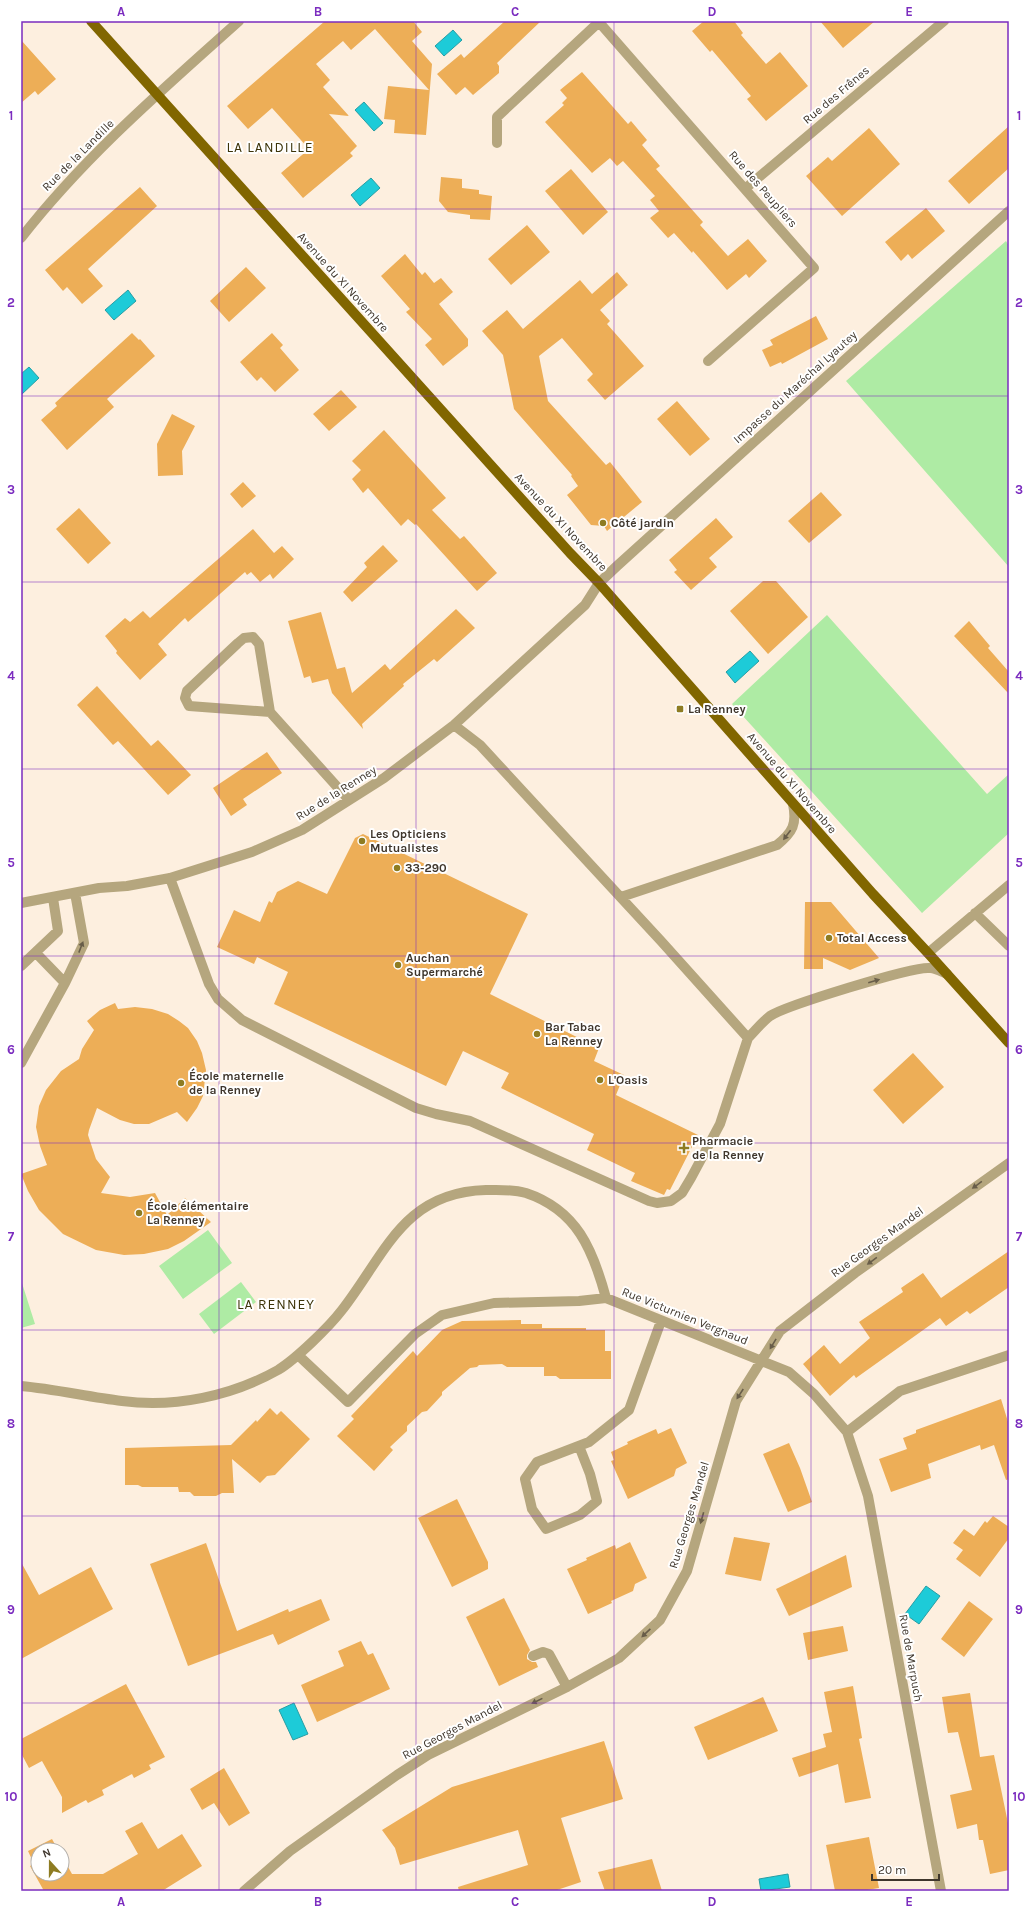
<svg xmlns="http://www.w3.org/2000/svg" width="1030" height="1912" viewBox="0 0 1030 1912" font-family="Karla,sans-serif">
  <rect width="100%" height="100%" fill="#fdefdf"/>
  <path fill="#aeeba4" d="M1006 241 1009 246V567L846 381Z
    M827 615 987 794 1009 774V833L922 913 732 704Z
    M208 1230 232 1263 183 1299 159 1266Z
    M21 1280 35 1324 21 1328Z
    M241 1282 256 1302 214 1334 199 1314Z"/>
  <path fill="#1dcbd8" stroke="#279ea4" d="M453 30 462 40 444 56 435 46Z
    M364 102 383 123 374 131 355 110Z
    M371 178 380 188 360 206 351 195Z
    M128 290 136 301 114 320 105 310Z
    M29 367 39 378 21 395V374Z
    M750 651 759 661 735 683 726 672Z
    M926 1586 940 1596 919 1624 905 1614Z
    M294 1703 308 1734 293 1740 279 1710Z
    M788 1874 790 1887 761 1891 759 1879Z"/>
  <path fill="#edae57" d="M325 21H413L422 32 412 41 432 64 426 135 394 133 395 120 384 119 388 86 429 90 375 29 351 50 343 41 316 64 330 80 323 87 349 116 329 114 357 146 350 153 353 156 303 198 281 173 309 149 272 108 248 129 227 106Z
    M505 21H541L497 63 499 66V73L473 95 465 87 456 95 437 74 461 54 464 58Z
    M704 21H734L743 33 741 35 766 64 780 52 808 86 766 121 747 99 751 96 712 50 710 52 692 31Z
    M820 21H875L843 48Z
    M21 40 56 79 38 95 35 91 21 103Z
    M582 72 628 124 631 121 647 140 642 145 660 166 656 169 703 222 700 225 728 256 748 239 767 261 749 278 746 274 727 290 693 251 692 253 674 233 668 238 650 218 659 211 650 200 655 196 623 161 617 166 610 158 592 173 545 122 564 105 562 103 567 98 560 90Z
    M1009 126V168L969 204 948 181Z
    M869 128 900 164 842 216 806 176 828 157 832 161Z
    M571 169 608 212 583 235 545 191Z
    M441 177 462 179V188L479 190V194L492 196 490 220 470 219V215L448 212 439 201Z
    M140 187 157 206 88 269 103 286 82 304 67 287 63 291 45 270Z
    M926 208 945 231 912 259 908 254 901 261 885 242Z
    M527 225 550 252 511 285 488 259Z
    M405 254 422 275 425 272 434 283 441 278 453 292 439 304 468 339V346L443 366 425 345 432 339 406 312 410 309 381 276Z
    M246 267 266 288 229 322 210 301Z
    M617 272 628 285 600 310 610 321 607 324 644 366 605 400 587 380 593 374 562 338 539 356 548 401 606 465 610 462 642 502 607 531 604 526 591 525 567 495 578 486 571 476 572 475 514 409 503 355 482 331 507 310 523 329 580 280 592 294Z
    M816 316 828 339 782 364 781 362 770 367 762 350 773 345 770 340Z
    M132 333 139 340 140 339 155 356 107 399 114 407 67 450 41 420 57 406 55 403Z
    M272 333 283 345 280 348 299 370 275 392 261 377 257 381 240 362Z
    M341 390 357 407 329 431 313 414Z
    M677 401 710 439 690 456 657 419Z
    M172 414 195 426 182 451 183 475 158 476 157 444Z
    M384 430 446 498 432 510 460 539 464 536 497 573 477 591 416 524 415 525 408 519 401 526 368 488 363 493 352 479 361 470 352 461Z
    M243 482 256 496 242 508 230 494Z
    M821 492 842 515 809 543 788 521Z
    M79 508 111 543 88 564 56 529Z
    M716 518 733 537 709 558 717 567 691 590 674 572 677 570 669 560Z
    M253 529 274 553 282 546 294 559 273 579 270 574 260 582 251 572 247 575 245 572 188 622 185 618 158 644 167 655 140 680 116 653 117 651 105 636 125 618 130 622 143 611 150 618Z
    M383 545 398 561 352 602 343 592 367 567 364 563Z
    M763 581H776L808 617 768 654 730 611Z
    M456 609 475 628 437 662 434 659 403 684 404 686 362 724 363 729 332 693 328 679 312 683 310 676 304 678 288 621 321 612 337 669 345 667 352 693 385 664 390 670Z
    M969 621 990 646 988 648 1009 672V694L954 636Z
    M97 686 151 746 158 740 191 775 168 795 118 741 113 745 77 705Z
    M267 752 282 773 243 799 247 805 231 816 213 788Z
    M363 834 528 914 490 994 599 1048 594 1061 624 1075 616 1095 698 1135 670 1190 667 1189 664 1195 631 1181 635 1173 587 1150 594 1134 501 1088 509 1073 463 1051 446 1086 274 1004 288 972 257 957 254 964 217 947 234 910 260 922 269 901 272 903 277 892 298 881 327 894 355 838Z
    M805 902H831L879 958 850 970 823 958V969H804Z
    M115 1003 118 1009 135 1007 152 1009 168 1014 179 1021 188 1028 197 1041 202 1053 206 1070 203 1096 197 1108 187 1122 177 1112 149 1124H134L120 1120 97 1108 89 1130 88 1135 96 1159 110 1177 101 1193 130 1197 155 1193 167 1215 185 1198 211 1222 184 1241 168 1249 144 1254 124 1255 96 1250 63 1234 39 1210 28 1191 21 1174 47 1165 40 1146 36 1127 39 1106 46 1090 61 1071 79 1059 82 1049 94 1030 87 1021 100 1010Z
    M913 1053 944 1087 903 1124 873 1090Z
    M1009 1251V1287L970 1314 967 1311 946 1326 940 1318 856 1378 854 1375 830 1396 803 1364 824 1345 840 1364 870 1338 859 1322 903 1292 901 1288 923 1273 941 1298Z
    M521 1320V1324H542V1328H586V1330H605V1351H611V1379H560L556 1376H544V1367H507L502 1364 479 1365 477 1367 470 1368 442 1392V1395L427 1411 422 1412 407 1426V1431L390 1447 393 1450 374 1471 337 1436 354 1419 351 1416 413 1351 417 1356 442 1330 462 1321Z
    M1001 1399 1009 1425V1479L1006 1480 994 1445 981 1450 980 1445 928 1464 931 1478 891 1492 879 1459 907 1449 903 1438 916 1433V1430Z
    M270 1408 277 1415 281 1411 310 1439 275 1475 267 1476 260 1483 232 1459 234 1493H222L216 1496H194L190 1492H179L178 1487H142L138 1485H125V1448L231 1445 256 1420 257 1422Z
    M671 1428 687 1463 676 1469 674 1476 628 1499 611 1461 614 1460 611 1452 628 1444 627 1442 656 1429 658 1434Z
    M789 1443 800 1468 812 1502 788 1512 763 1454Z
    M457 1499 488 1562V1569L452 1587 418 1518Z
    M993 1516 1009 1527V1538L980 1577 956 1559 963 1550 953 1543 964 1529 974 1536 985 1521 987 1523Z
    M734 1537 770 1543 761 1581 725 1574Z
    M630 1542 647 1578 635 1584 633 1591 611 1601 612 1603 588 1614 567 1569 587 1560 586 1558 615 1545 616 1549Z
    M206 1543 237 1631 288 1609 289 1612 321 1599 330 1620 278 1645 273 1634 188 1666 150 1564Z
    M846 1555 852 1587 789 1616 776 1589Z
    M21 1562 39 1595 91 1567 113 1609 21 1659Z
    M504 1598 530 1650 527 1655V1659L532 1662H536L538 1667 499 1686 466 1617Z
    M969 1601 993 1619 964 1657 941 1639Z
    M843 1626 848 1651 808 1660 803 1633Z
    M361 1641 368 1655 373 1653 390 1689 317 1722 301 1685 344 1666 338 1651Z
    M126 1684 165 1757 149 1765 151 1769 134 1778 132 1774 102 1790 104 1795 88 1803 86 1800 62 1813V1797L42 1761 29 1768 21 1753V1739Z
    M853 1686 862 1738 859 1739 871 1798 845 1803 838 1764 799 1777 792 1758 826 1747 823 1734 832 1732 824 1692Z
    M970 1693 980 1757 994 1755 1009 1828V1870L990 1874 983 1840H979L977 1824 957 1829 950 1795 972 1790 958 1732 948 1733 942 1697Z
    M763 1697 778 1731 708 1760 694 1727Z
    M604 1741 623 1799 561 1818 581 1882 554 1891H459L458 1887 528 1865 518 1830 400 1865 395 1848 382 1830 452 1787Z
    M224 1768 250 1813 229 1826 214 1803 202 1810 190 1789Z
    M142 1822 158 1849 182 1834 202 1866 162 1891H44L30 1866 34 1864 28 1851 52 1839 58 1850H38V1874H62V1856L72 1874H103L138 1854 125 1831Z
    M869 1837 879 1888 861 1891H835L826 1845Z
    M652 1859 662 1891H605L598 1872Z"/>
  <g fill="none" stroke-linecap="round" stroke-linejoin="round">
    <path stroke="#b5a67e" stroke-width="10" d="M598 21 814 268 708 361
      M497 143V117L599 22
      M746 188 944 21
      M21 238C84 157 163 89 239 21
      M270 712 189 706 185 698 187 691 238 643 244 638 253 637 259 644 270 712 349 800
      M170 878 209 984 218 999 242 1020 416 1108 436 1114 470 1121 649 1201 657 1203 671 1201 682 1193 691 1178 720 1124 748 1038 661 941 480 745 454 725
      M621 897 777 845C793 832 797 824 793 804
      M21 903 99 888 127 886 170 878 252 852 302 830 384 778 454 725 585 605 599 583 617 566 1009 211
      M975 913 1009 946
      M928 953 1009 885
      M21 966 58 931 53 898
      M65 983 84 943 75 893
      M748 1038C755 1031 762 1022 770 1016 785 1006 913 966 930 968 936 968 942 972 947 974
      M21 1063 65 983 36 953
      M298 1355 348 1402 415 1334 442 1315 494 1303 579 1301 606 1298
      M21 1386C55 1389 88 1397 122 1401 175 1408 232 1396 278 1370 296 1359 329 1327 342 1310 385 1255 403 1192 486 1190 500 1190 512 1189 526 1193 577 1210 593 1250 606 1298L789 1372 814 1394 847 1432 868 1496 941 1891
      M847 1432 900 1391 1009 1355
      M579 1446 590 1474 597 1501 580 1515 546 1529 532 1509 525 1479 537 1462 589 1442 629 1410 661 1321
      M533 1656 543 1652 549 1654 567 1687
      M244 1891 290 1851 397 1775 428 1755 567 1687 619 1658 660 1620 687 1571 736 1401 780 1331 855 1273 1009 1163"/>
    <path stroke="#816600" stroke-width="10" d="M91 21 570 553 599 583 873 894 928 953 1009 1043"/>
  </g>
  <defs><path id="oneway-solid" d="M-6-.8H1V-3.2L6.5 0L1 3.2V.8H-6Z"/></defs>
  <g fill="#685d49">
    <use href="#oneway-solid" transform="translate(787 835) rotate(127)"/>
    <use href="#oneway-solid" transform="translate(81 947) rotate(-69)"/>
    <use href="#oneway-solid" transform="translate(874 981) rotate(-16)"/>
    <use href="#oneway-solid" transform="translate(977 1185) rotate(144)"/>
    <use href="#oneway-solid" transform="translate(872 1261) rotate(144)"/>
    <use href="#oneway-solid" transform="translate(773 1344) rotate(121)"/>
    <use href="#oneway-solid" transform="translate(740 1394) rotate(123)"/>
    <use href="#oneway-solid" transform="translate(702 1518) rotate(106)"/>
    <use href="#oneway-solid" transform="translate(646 1633) rotate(137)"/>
    <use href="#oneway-solid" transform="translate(537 1701) rotate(154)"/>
  </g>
  <path fill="none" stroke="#7b2cbf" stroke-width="1" stroke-opacity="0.55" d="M219 21V1891M416 21V1891M614 21V1891M811 21V1891M21 209H1009M21 396H1009M21 582H1009M21 769H1009M21 956H1009M21 1143H1009M21 1330H1009M21 1516H1009M21 1703H1009"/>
  <g fill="#8e7c22" stroke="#fff" stroke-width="1.5">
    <circle cx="603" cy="523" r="4"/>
    <rect x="676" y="705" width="8" height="8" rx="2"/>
    <circle cx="362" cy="841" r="4"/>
    <circle cx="397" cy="868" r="4"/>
    <circle cx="829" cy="938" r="4"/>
    <circle cx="398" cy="965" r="4"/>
    <circle cx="537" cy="1034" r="4"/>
    <circle cx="600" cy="1080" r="4"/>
    <circle cx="181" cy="1083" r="4"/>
    <path d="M682 1142h4v4h4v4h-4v4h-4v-4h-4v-4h4z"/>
    <circle cx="139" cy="1213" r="4"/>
  </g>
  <g text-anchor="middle" stroke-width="4" stroke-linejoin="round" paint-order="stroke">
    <g font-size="12" fill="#3f362c" stroke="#fff">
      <text transform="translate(836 95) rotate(-40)" y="4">Rue des Frênes</text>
      <text transform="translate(78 155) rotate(-45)" y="4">Rue de la Landille</text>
      <text transform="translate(763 189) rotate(49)" y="4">Rue des Peupliers</text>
      <text transform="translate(343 282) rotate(48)" y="4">Avenue du XI Novembre</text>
      <text transform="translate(795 387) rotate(-42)" y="4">Impasse du Maréchal Lyautey</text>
      <text transform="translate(561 522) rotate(47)" y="4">Avenue du XI Novembre</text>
      <text transform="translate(792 783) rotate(49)" y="4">Avenue du XI Novembre</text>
      <text transform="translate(336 793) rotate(-32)" y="4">Rue de la Renney</text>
      <text transform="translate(877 1242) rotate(-36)" y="4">Rue Georges Mandel</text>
      <text transform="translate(685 1316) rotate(22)" y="4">Rue Victurnien Vergnaud</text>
      <text transform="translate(689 1515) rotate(-73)" y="4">Rue Georges Mandel</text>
      <text transform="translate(911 1658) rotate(80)" y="4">Rue de Marpuch</text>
      <text transform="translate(452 1730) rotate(-28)" y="4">Rue Georges Mandel</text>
    </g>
    <g font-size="12" font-weight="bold" fill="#3f362c" stroke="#fff" text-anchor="start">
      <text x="611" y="527">Côté jardin</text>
      <text x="688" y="713">La Renney</text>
      <text x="370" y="838">Les Opticiens<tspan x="370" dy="14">Mutualistes</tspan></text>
      <text x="405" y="872">33-290</text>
      <text x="837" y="942">Total Access</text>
      <text x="406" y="962">Auchan<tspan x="406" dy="14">Supermarché</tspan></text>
      <text x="545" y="1031">Bar Tabac<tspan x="545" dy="14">La Renney</tspan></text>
      <text x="189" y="1080">École maternelle<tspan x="189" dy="14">de la Renney</tspan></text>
      <text x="608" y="1084">L'Oasis</text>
      <text x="692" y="1145">Pharmacie<tspan x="692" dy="14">de la Renney</tspan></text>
      <text x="147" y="1210">École élémentaire<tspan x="147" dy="14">La Renney</tspan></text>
    </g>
    <g font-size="14" letter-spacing="1" fill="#3d3409" stroke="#fff">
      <text x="270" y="152">LA LANDILLE</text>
      <text x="276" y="1309">LA RENNEY</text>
    </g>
  </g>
  <rect width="1030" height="1912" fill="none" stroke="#ffffff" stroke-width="44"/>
  <g transform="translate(50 1862) rotate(339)"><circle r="19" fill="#ffffff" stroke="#b2afab"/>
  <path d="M0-3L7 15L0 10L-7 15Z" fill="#8e7c22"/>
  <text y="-6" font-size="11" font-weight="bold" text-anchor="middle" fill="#3f362c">N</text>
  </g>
  <path d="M872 1874v6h67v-6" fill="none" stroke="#3f362c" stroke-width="2"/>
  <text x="878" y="1874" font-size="12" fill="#3f362c" stroke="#ffffff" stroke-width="3" paint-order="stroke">20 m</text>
  <rect x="22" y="22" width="986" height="1868" fill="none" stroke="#7b2cbf" stroke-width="1.5"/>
  <g font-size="13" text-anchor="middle" font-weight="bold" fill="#7b2cbf">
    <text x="121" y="16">A</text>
    <text x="318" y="16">B</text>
    <text x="515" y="16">C</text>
    <text x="712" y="16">D</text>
    <text x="909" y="16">E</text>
    <text x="11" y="120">1</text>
    <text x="1019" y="120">1</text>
    <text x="11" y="307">2</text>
    <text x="1019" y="307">2</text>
    <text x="11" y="494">3</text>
    <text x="1019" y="494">3</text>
    <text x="11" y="680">4</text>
    <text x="1019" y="680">4</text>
    <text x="11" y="867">5</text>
    <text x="1019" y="867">5</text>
    <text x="11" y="1054">6</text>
    <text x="1019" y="1054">6</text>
    <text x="11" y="1241">7</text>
    <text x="1019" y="1241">7</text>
    <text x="11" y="1428">8</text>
    <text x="1019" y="1428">8</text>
    <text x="11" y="1614">9</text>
    <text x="1019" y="1614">9</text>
    <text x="11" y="1801">10</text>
    <text x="1019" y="1801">10</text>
    <text x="121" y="1906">A</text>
    <text x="318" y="1906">B</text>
    <text x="515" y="1906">C</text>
    <text x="712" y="1906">D</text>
    <text x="909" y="1906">E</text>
  </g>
</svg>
